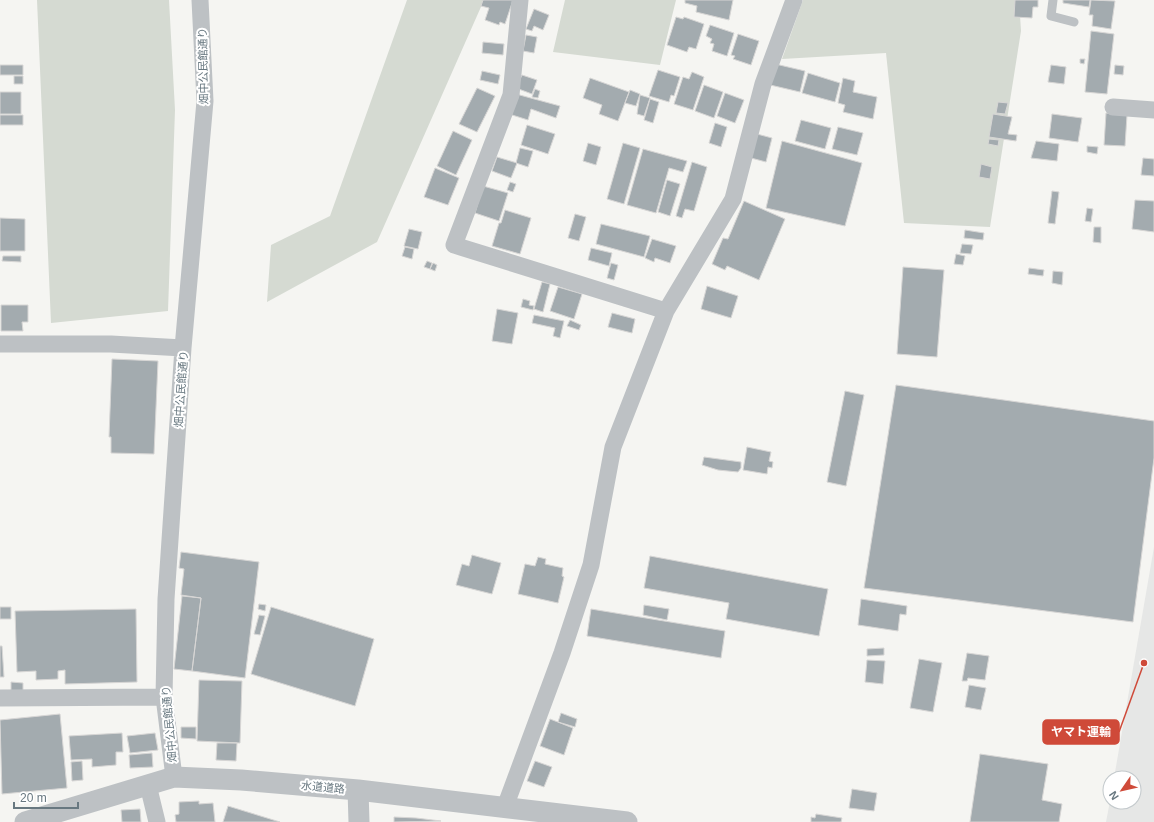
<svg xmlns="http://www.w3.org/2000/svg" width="1154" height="822" viewBox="0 0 1154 822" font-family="Helvetica,'Noto Sans JP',sans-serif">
  <rect width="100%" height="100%" fill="#f5f5f2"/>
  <path fill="#e6e7e6" d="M1154 547V822H1106L1110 801 1134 802V778H1114Z"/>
  <path fill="#d5dad2" d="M37 0H169L175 110 168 311 51 323Z
    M407 0H484L377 242 267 302 271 245 330 216Z
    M565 0H676L660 65 553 52Z
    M803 0H1019L1021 31 990 227 904 223 886 53 782 59Z"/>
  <path fill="#a3abaf" stroke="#d7d6d5" d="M483 0H513L505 24 500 22 499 25 485 20 489 8 481 6Z
    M685 0H733L729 20 696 12 697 6 685 3Z
    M1015 0H1038V7H1033L1032 18 1014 17Z
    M1063 0H1090L1089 7 1063 3Z
    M1091 0 1115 1 1111 29 1092 26 1093 15H1089Z
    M534 9 549 15 543 30 534 26 532 31 526 29Z
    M676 17 683 19 684 17 704 24 696 49 689 47 687 52 667 45Z
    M710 25 734 33 727 56 712 51 714 44 710 43 712 39 706 36Z
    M1091 31 1114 34 1107 94 1085 92Z
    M738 34 759 41 751 65 733 59 735 56 731 55Z
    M526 35 537 37 534 53 523 51Z
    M483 42 504 44 503 55 482 53Z
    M1080 59H1085L1084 64 1080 63Z
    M771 63 805 71 800 92 766 84Z
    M0 65H23V75H0Z
    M1051 65 1066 67 1064 84 1048 82Z
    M1115 65 1124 66 1123 75 1114 74Z
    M658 70 680 77 674 96 671 95 669 102 649 96Z
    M482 71 500 75 498 84 480 80Z
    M692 72 704 77 693 110 674 104 683 77 689 79Z
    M808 73 840 83 835 102 802 93Z
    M522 75 537 80 532 94 516 88Z
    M14 76H23V84H14Z
    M590 78 629 92 618 121 599 114 602 105 583 98Z
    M843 78 855 81 853 92 877 97 873 119 843 112 845 105 838 103Z
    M704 85 723 92 714 118 695 111Z
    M477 88 495 96 477 132 459 124Z
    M535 89 540 91 538 98 532 97Z
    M630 90 640 94 636 106 625 103Z
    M0 92H21V114H0Z
    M725 93 744 100 735 123 717 116Z
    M516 94 560 106 556 118 531 109 528 120 509 114Z
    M640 95 650 98 644 116 637 114Z
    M650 99 659 102 653 123 644 120Z
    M998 102 1008 103 1005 114 996 113Z
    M1106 113 1127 115 1125 146 1104 145Z
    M993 114 1012 117 1008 134 1017 135 1016 141 989 137Z
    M1052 114 1082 118 1078 142 1049 138Z
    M0 115H23V125H0Z
    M801 120 831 128 825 149 795 141Z
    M715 123 727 127 721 147 709 143Z
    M527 125 555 134 548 154 521 145Z
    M838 127 863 133 857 155 832 149Z
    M453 131 472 140 456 175 437 166Z
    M757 134 772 138 766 162 751 158Z
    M989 139 999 140 998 146 988 144Z
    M782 141 862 163 845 226 766 208Z
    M1036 141 1059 144 1057 161 1031 158Z
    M588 143 601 147 596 165 583 161Z
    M623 143 640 148 624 204 607 199Z
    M1087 146 1098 147 1097 154 1087 152Z
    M520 148 533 151 528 167 516 163Z
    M643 149 687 161 683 172 669 168 656 213 627 205Z
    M497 157 517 163 511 178 492 171Z
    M1143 158 1154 159V176L1141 175Z
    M692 162 707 167 694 211 685 209 682 218 676 216Z
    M981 164 992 167 990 179 979 177Z
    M435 168 459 178 448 205 424 197Z
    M667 180 680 184 670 216 658 212Z
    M510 182 516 184 513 192 507 190Z
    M483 186 508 193 499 221 475 213Z
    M1052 191 1059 192 1055 224 1048 223Z
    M1135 200 1154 201V232L1132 229Z
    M744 201 785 219 759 280 727 266 725 270 712 264 723 238 728 239Z
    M1087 208 1093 209 1091 222 1085 221Z
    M505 210 531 218 520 254 492 246 499 223H501Z
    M575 214 586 217 579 241 568 238Z
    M0 218 25 219V251H0Z
    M601 224 650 236 644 257 596 244Z
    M1094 227H1101V243L1093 242Z
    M409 229 422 232 418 249 404 246Z
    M965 230 984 233 983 240 964 238Z
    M652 239 676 246 670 263 655 258 654 262 645 258Z
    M962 244 973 245 971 254 960 253Z
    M405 247 414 249 412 259 402 256Z
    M591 248 612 253 609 266 588 260Z
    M956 254 965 256 963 265 954 264Z
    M3 256H21V262L2 261Z
    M427 261 432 263 430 269 424 267Z
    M433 263 437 265 435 271 430 269Z
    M611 263 618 265 614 280 607 278Z
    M903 267 944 270 937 357 897 354Z
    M1029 268 1044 270 1043 276 1028 274Z
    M1053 271 1063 272 1062 285 1052 283Z
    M542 282 550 284 543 312 534 309Z
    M707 286 738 296 731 318 701 309Z
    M558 287 582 294 574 319 550 311Z
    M523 299 530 301 529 305 534 306 533 310 521 307Z
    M1 305H28V322H22L23 331H1Z
    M497 309 518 313 512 344 492 341Z
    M612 313 635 319 632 333 608 327Z
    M534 315 564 321 560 338 553 336 555 328 532 323Z
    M570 320 581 325 579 330 567 326Z
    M112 359 158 361 154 454 111 453V437H109Z
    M896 385 1154 421V458L1133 622 864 588Z
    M845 391 864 395 846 486 827 482Z
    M747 447 771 452 769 461 773 462 772 468 768 467 767 474 743 470Z
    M704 457 741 462V468L738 472 718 470 702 465Z
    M181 552 259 562 245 678 192 671 201 598 181 595 184 569 179 568Z
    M472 555 501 563 492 594 456 585 462 564 469 566Z
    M650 556 828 589 819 636 726 619 729 603 644 588Z
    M538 557 546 559 545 564 563 568 562 576 564 577 558 603 518 594 525 564 535 566Z
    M182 596 201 598 192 671 174 669Z
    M861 599 907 606 906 615 900 614 898 631 858 625Z
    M259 604 266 605 265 611 258 609Z
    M644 605 669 609 667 620 643 615Z
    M0 607H11V619H0Z
    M271 607 374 639 355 706 251 674Z
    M136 609 137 682 65 684V670L58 671V679L36 680V671L17 672 15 611Z
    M591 609 725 631 721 658 587 636Z
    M259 615 265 616 260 635 254 634Z
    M0 646H2L4 677H0Z
    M884 648V655L867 656V649Z
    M967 653 989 656 985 680 968 678 967 681H962Z
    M919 659 942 663 933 712 910 708Z
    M867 660 885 661 883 684 865 682Z
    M199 680 242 681 240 743 197 741Z
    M11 682 23 683V691H11Z
    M969 685 986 688 981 710 965 707Z
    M561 713 577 719 575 727 558 722Z
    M60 714 67 788 2 794 0 720Z
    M550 719 573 728 564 755 540 746Z
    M181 727H196V739L181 738Z
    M122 733 123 752H116V765L92 767V759L71 760 69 736Z
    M155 733 158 750 130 753 127 736Z
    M217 743H237L236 761 216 760Z
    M152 753 153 767 130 768 129 755Z
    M980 754 1048 764 1042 800 1062 804 1059 822H970Z
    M82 761 83 780 72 781 71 762Z
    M535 761 552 767 544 787 527 781Z
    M852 789 877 793 874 811 849 808Z
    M199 801V804L213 803 215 822H176L175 815 179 814V802Z
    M228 806 280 822H223Z
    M140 809 141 822H122L121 810Z
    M816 814 842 818 841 822H811V817L815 818Z
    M394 817 416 818 441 821 394 822Z"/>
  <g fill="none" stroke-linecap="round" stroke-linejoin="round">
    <path stroke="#bdc1c4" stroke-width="9" d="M1053 0 1051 16 1074 22"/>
    <path stroke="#bdc1c4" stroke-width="17" d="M520 0 511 95 454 245 666 311
      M1113 107 1154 110
      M0 344H111L183 348
      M0 698 164 697
      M174 777 164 697 166 599 183 348 205 101 200 0
      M148 785 157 822
      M505 807 562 653 591 565 613 447 666 311 733 199 763 84 794 0"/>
    <path stroke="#bdc1c4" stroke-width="21" d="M358 790 359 822
      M25 822 174 777 241 780 358 790 627 822"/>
  </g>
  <g text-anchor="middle" stroke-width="4" stroke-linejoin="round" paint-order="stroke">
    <g font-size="11" fill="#687880" stroke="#fff">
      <text transform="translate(203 66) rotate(-91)" y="4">畑中公民館通り</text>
      <text transform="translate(181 389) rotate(-86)" y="4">畑中公民館通り</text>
      <text transform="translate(169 724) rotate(-95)" y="4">畑中公民館通り</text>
      <text transform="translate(323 787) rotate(5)" y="4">水道道路</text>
    </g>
  </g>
  <path fill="none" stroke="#cf4a39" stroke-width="1.5" d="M1144 663L1119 732"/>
  <circle fill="#cf4a39" stroke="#fff" stroke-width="1.5" cx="1144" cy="663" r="4"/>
  <rect fill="#cf4a39" stroke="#cf4a39" stroke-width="1.5" x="1043" y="720" width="76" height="24" rx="4"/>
  <g font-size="12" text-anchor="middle" font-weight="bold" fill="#fff">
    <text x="1081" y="736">ヤマト運輸</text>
  </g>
  <g transform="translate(1122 790) rotate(236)"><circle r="19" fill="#ffffff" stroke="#c3c9cc"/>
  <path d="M0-3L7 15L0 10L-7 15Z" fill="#cf4a39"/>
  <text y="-6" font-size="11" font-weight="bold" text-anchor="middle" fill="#687880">N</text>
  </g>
  <path d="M14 802v6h64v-6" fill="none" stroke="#687880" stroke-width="2"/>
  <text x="20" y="802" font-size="12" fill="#687880" stroke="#ffffff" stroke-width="3" paint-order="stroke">20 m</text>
</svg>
